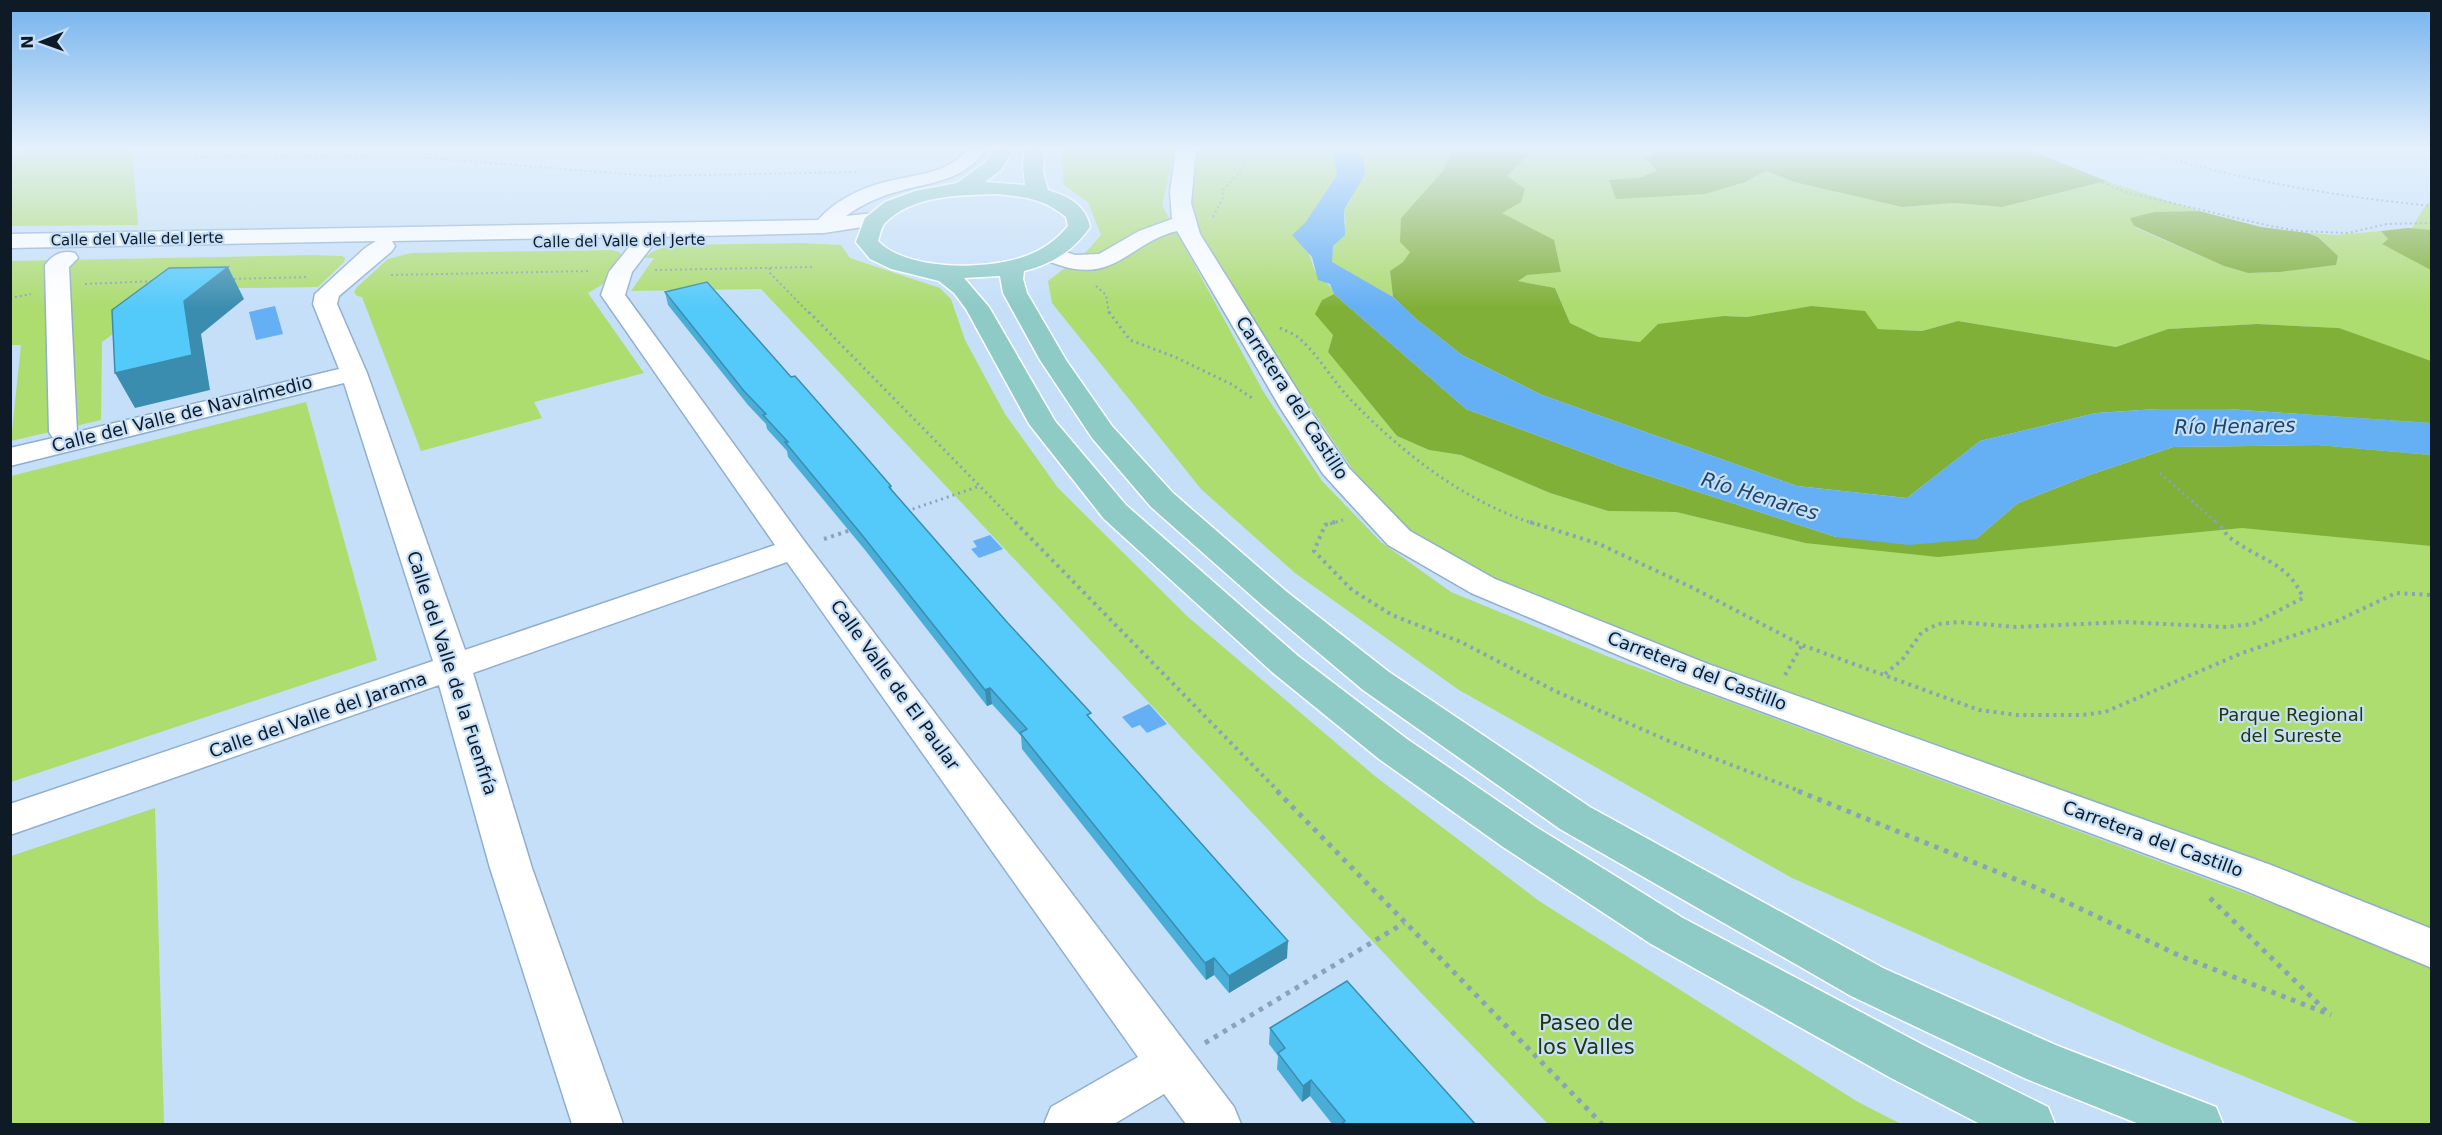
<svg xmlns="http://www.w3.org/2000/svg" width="2442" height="1135" viewBox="0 0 2442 1135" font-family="'DejaVu Sans',sans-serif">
  <rect width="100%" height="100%" fill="#c5dff9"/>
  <path fill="#addc6f" d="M23 149H132L138 225 11 226V157L23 155Z
    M1061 149H1175L1162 205 1263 391 1322 481 1381 542 1451 592 1609 657 2336 927 2431 968V1124H2361L2162 1043 1792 878 1459 690 1295 573 1201 489 1052 303 1048 281 1088 250 1101 235 1088 202 1064 185Z
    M1193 149H1333L1337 175 1305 223V248C1312 257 1311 263 1315 271 1322 280 1330 283 1334 294L1322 300 1333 335 1328 352 1397 436 1429 450 1461 455 1550 493 1608 511 1676 512 1805 543 2241 528 2352 333 2339 328 2257 324 2168 329 2116 347 1958 321 1922 331 1878 329 1811 306 1747 317 1724 316 1697 321 1640 342 1599 337 1570 323 1555 288 1517 281 1527 275 1561 271 1502 213 1506 177 1534 149H1663L1645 158 1658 169 1642 177 1609 180 1745 182 1766 171 1794 182 1902 207 1955 203 2002 207 2106 181 2199 211 2155 212 2134 227 2224 266 2248 273 2280 272 2336 265 2337 256 2319 237 2310 233 2335 235 2381 231 2388 239 2382 243 2398 252 2423 209 2431 201V929L2102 807 1682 658 1487 579 1438 550 1405 528 1380 502 1353 470 1270 348 1213 258 1195 224 1187 200Z
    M1357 149H1453L1442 172 1401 218 1410 252 1403 262 1390 271 1393 297 1331 262 1333 246 1346 223 1344 210 1351 200 1363 159Z
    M800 243 841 245 850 258 940 288 951 299 965 340 1005 414 1058 488 1188 617 1376 777 1539 901 1858 1102 1901 1124H1548L1426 998 761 289 631 291 654 258H645C654 247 670 247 683 245Z
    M612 250 619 252 622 256 602 285 588 293 644 373 534 402 542 418 421 451 362 297 357 296 354 292 357 287 388 259 411 253Z
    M315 255 342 256 345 258 344 262 318 287 174 289 102 342 101 420 11 441 21 345H11L10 261Z
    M306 402 377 660 11 782V476Z
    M155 808 164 1124H11V856Z"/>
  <path fill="#81b038" d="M1453 149H1534L1507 176 1525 189 1521 202 1502 213 1554 240 1561 272 1527 275 1518 281 1555 288 1570 323 1599 337 1640 342 1658 324 1724 316 1747 317 1811 306 1865 311 1878 329 1922 331 1958 321 2116 347 2168 329 2257 324 2339 328 2431 361V423L2228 409H2157L2096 413 1980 441 1907 498 1797 486 1542 395 1462 355 1416 319 1393 297 1390 271 1403 262 1410 252 1400 242 1401 218 1442 172Z
    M1663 149H2028L2106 181 2002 207 1955 203 1902 207 1794 182 1766 171 1745 182 1705 194 1616 199 1609 180 1642 177 1657 170 1645 158Z
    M2199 211 2261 227 2308 233 2318 237 2338 256 2336 265 2280 272 2248 273 2224 266 2134 226 2130 218 2155 212Z
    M2408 228 2431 230V270L2382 244 2388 239 2381 231Z
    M1334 294 1466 409 1622 467 1836 537 1976 539 2018 503 2089 475 2173 447 2318 445 2431 455V546L2242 528 1938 557 1805 543 1676 512 1608 511 1550 493 1461 455 1429 450 1397 436 1328 352 1333 335 1315 314 1322 300Z"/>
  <path fill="#65aff4" d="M1333 149H1357L1363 159 1365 174 1344 210 1345 235 1333 246 1332 262 1393 297 1416 319 1462 355 1542 395 1797 486 1907 498 1980 441 2096 413 2157 409H2228L2431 423V455L2318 445 2173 447 2089 475 2018 503 1976 539 1909 545 1836 537 1622 467 1466 409 1334 294 1330 284 1318 280 1312 257 1292 235 1305 223 1337 175Z
    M275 306 283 334 256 340 249 312Z
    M990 535 1003 549 979 558 971 549 977 547 973 541Z
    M1149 704 1167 724 1147 733 1140 725 1132 728 1122 717Z"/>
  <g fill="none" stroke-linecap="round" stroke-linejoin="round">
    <g stroke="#90afce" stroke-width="3">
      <path id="minor" d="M967 149H986C966 181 930 182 896 192 878 197 861 205 846 216L874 213 882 214 885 219 882 224 824 233 653 237 656 241 632 272 625 295 805 542 1234 1107 1241 1124H1186L1164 1094 1114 1124H1044L1051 1107 1138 1057 787 562 473 673 532 868 623 1124H572L490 868 439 685 10 835V804L433 661 344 383 10 466V448L53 438 49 432 45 265C53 254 63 250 75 253L78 258 69 267 77 432 339 369 313 304 315 294 365 248 376 241 10 248V234L818 220C834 202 855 191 878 184 905 175 949 176 967 149ZM637 237 609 272 601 295 775 545 465 650 367 373 337 304 339 296 392 251 395 246 392 241Z
        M1176 149H1196L1191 203 1200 234 1309 409 1349 468 1410 531 1495 579 1708 664 2271 865 2432 929V968L2241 889 1682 682 1471 593 1388 545 1323 474 1281 409 1177 231C1130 242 1116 284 1059 265 1051 262 1043 261 1039 254L1042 249 1050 247 1075 255 1099 254 1139 231 1172 219 1170 192Z"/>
    </g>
    <g stroke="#fff" stroke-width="3">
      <path id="major" d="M995 149H1014L1001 170 985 182 1025 185 1023 167 1025 149H1044L1043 172 1048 190C1068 196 1086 205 1090 227 1073 251 1052 264 1024 271L1023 279 1027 293 1066 360 1112 426 1173 493 1287 592 1389 672 1590 807 1883 968 2058 1046 2216 1107 2223 1124H2139L2024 1078 1851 996 1560 829 1363 690 1263 606 1151 507 1092 438 1040 360 1003 293 1000 276 964 278 989 307 1055 421 1126 505 1298 656 1407 739 1533 825 1683 918 1925 1046 2048 1107 2055 1124H1980L1891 1078 1651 944 1503 847 1379 759 1272 672 1104 519 1029 424 966 309 954 293 939 281 891 269 870 259 856 242 865 218 885 202 915 191 957 183 986 162ZM996 194C1025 197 1043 198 1066 217L1068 226C1056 241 1041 251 1023 257 986 270 907 271 878 241 880 235 881 228 884 224 911 195 960 195 996 194Z"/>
    </g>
    <path stroke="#8da2b8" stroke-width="2" stroke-dasharray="2 3" stroke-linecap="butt" d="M2024 149 2125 192 2270 226 2299 231 2348 233 2387 224 2432 223
      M2137 149C2234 179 2331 196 2432 206
      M190 157 405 156 650 176 857 172
      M1213 217 1223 198 1222 191C1234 178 1248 168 1245 149
      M770 268 769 272 810 314
      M655 270 813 267
      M391 275 591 271
      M229 279 309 277
      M85 284 156 281
      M1096 286 1106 295 1109 314
      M10 298 31 294"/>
    <path stroke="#8da2b8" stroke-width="3" stroke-dasharray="2 4" stroke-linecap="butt" d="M809 312 1017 524
      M1109 312 1130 340 1175 357 1231 384 1255 400
      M1280 328C1286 331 1295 334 1300 339 1319 356 1332 380 1350 399 1401 452 1463 501 1535 524
      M2160 473 2218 524
      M907 511 980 486
      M1330 524 1343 520"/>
    <path stroke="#8da2b8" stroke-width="4" stroke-dasharray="3 4.5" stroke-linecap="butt" d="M1015 522 1279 792
      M1335 522 1325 525 1314 551 1352 590 1392 615 1461 642 1555 691 1669 741 1802 792
      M1530 522 1599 544 1693 588 1802 645 1979 710 2017 715H2082L2105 712 2242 653 2337 621 2396 593 2432 595
      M824 539 851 530
      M1885 674 1902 660 1922 632 1938 624 1958 622 2016 627 2125 622 2226 627 2252 624 2303 598C2289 563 2260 560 2233 540 2227 536 2222 528 2217 522
      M1785 675 1802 645"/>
    <path stroke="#8da2b8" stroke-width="5" stroke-dasharray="4.5 6" stroke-linecap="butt" d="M1277 791 1602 1124
      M1798 791 2037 888 2180 956 2331 1015
      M2210 898 2329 1014
      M1205 1043 1404 923"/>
    <use href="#minor" fill="#fff" fill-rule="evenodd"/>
    <use href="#major" fill="#8ecac6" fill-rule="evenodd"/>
  </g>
  <path fill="#48aed7" d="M665 292 791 377 891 486 892 491 1092 720 1287 958 1229 993 1214 975 1206 980 1022 749 1021 736 992 704 987 706 865 550 788 457 787 451 767 429 766 424 748 405 668 305Z
    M1270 1028 1476 1125H1333L1310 1096 1302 1102 1277 1069 1278 1056 1269 1044Z"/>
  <path fill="#3b8daf" d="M228 267 244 299 201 334 210 390 135 408 115 373 184 301Z
    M990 688 992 704 987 706 985 690Z
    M1288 941 1287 958 1229 993V976Z
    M1214 958V975L1206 980 1205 963Z
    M1311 1080 1310 1096 1302 1102 1303 1086Z"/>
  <path fill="#54cafa" stroke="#3b8daf" stroke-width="1.5" d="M228 267 184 301 192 355 115 373 112 310 169 268Z
    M707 282 791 377 795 376 859 449 891 486 889 487 1006 621 1091 713 1087 715 1288 941 1229 976 1214 958 1205 963 1020 733 1027 729 990 688 985 690 862 535 785 442H788L763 415 766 414 744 391 665 292Z
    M1347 981 1476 1125H1340L1345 1121 1311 1080 1303 1086 1278 1053 1285 1048 1270 1028Z"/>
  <linearGradient id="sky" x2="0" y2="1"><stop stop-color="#73b2ed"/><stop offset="0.48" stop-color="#e5f1fc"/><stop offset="1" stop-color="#e5f1fc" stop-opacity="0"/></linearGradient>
  <rect width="2442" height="308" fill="url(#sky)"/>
  <g text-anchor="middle" stroke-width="4.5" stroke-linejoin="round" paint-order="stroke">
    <g font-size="15" fill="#0e1a25" stroke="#c5dff9">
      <text transform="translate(137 239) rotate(-1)" y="5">Calle del Valle del Jerte</text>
      <text transform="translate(619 241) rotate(-1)" y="5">Calle del Valle del Jerte</text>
    </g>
    <g font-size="18" fill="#0e1a25" stroke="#c5dff9">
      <text transform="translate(1292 398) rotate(57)" y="6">Carretera del Castillo</text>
      <text transform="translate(182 414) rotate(-14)" y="6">Calle del Valle de Navalmedio</text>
      <text transform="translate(1697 671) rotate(21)" y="6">Carretera del Castillo</text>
      <text transform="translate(452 673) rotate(72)" y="6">Calle del Valle de la Fuenfría</text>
      <text transform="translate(895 685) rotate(54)" y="6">Calle Valle de El Paular</text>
      <text transform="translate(318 715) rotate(-19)" y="6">Calle del Valle del Jarama</text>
      <text transform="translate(2153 839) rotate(20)" y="6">Carretera del Castillo</text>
    </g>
    <g font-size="18" fill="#243605" stroke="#c5dff9">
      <text x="2291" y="721">Parque Regional<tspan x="2291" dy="21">del Sureste</tspan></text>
    </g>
    <g font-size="20" font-style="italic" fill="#1e4568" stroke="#c5dff9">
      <text transform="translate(2235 426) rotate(-1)" y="7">Río Henares</text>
      <text transform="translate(1760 496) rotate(17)" y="7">Río Henares</text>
    </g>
    <g font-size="21" fill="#243605" stroke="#c5dff9">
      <text x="1586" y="1030">Paseo de<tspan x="1586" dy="24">los Valles</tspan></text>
    </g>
  </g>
  <rect width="2442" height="1135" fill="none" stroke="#0e1a25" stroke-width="24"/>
  <g transform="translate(42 42) rotate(269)" stroke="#c5dff9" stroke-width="4.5" paint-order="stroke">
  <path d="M0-4.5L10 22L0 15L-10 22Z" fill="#0e1a25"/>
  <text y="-9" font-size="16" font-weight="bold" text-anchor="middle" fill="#0e1a25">N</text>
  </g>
</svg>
